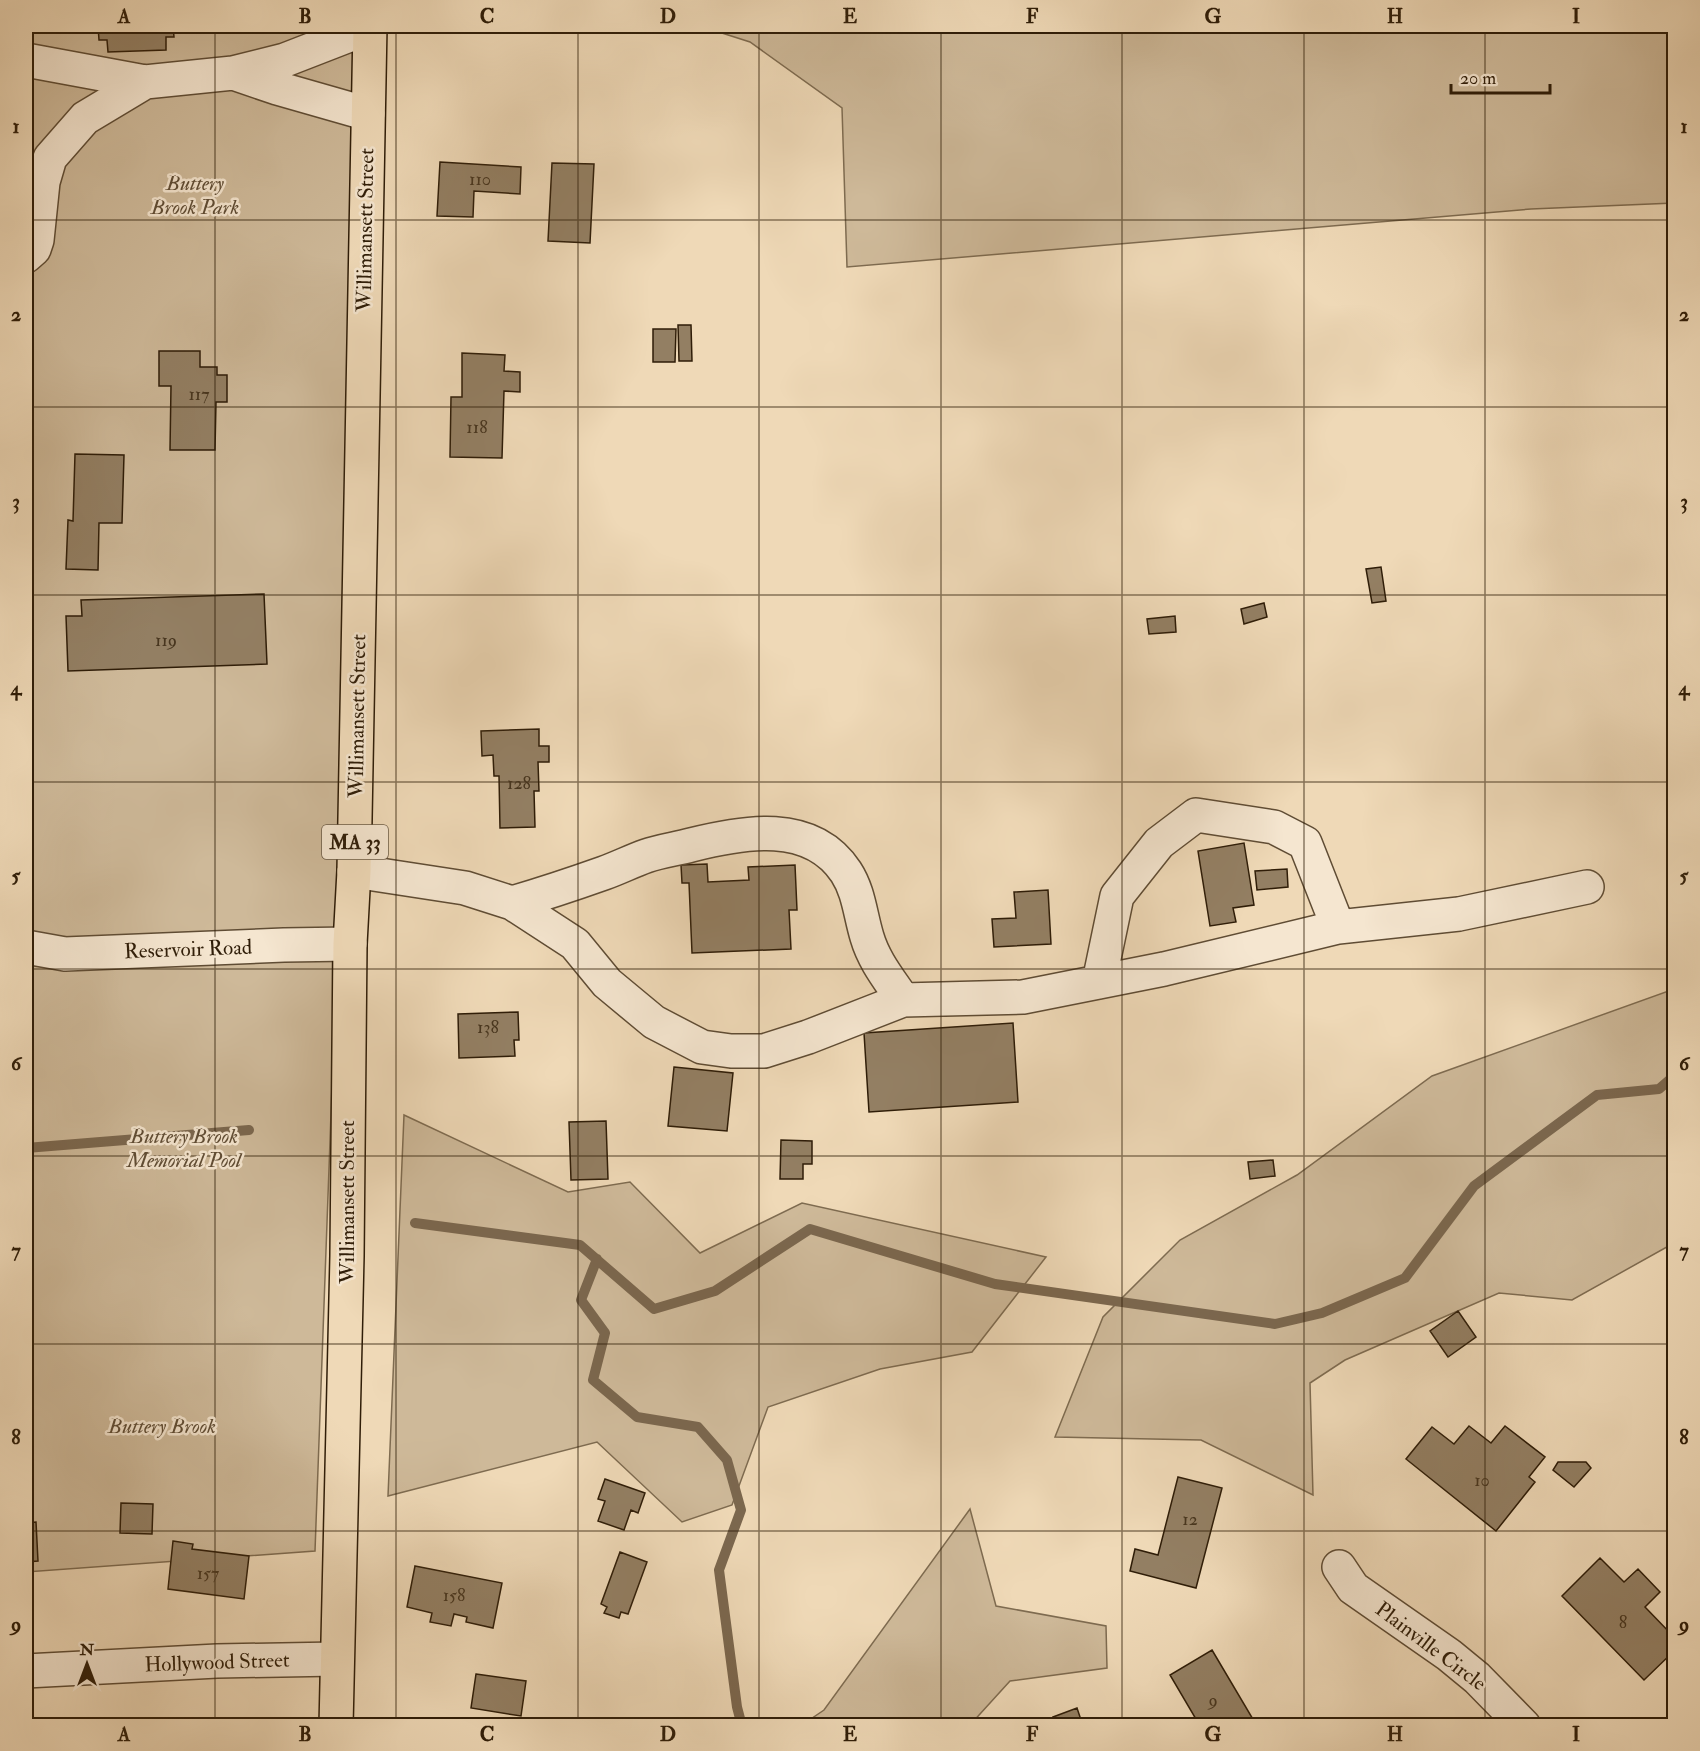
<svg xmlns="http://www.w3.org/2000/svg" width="1700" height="1751" viewBox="0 0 1700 1751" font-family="'IM FELL Double Pica',serif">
  <rect width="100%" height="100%" fill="#efd9b7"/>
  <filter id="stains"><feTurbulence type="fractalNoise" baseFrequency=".00333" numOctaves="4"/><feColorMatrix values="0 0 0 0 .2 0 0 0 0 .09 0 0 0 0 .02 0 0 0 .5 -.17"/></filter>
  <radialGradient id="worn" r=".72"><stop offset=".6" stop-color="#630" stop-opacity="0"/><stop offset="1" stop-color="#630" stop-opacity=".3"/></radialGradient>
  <path fill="#ceb999" stroke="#7e6b50" stroke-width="1.5" d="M26 26H363L342 813 315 1551 26 1572Z
    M700 26H1674V203L1531 209 847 267 842 108 750 42Z
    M1674 989V1243L1572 1300 1499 1293 1345 1360 1310 1383 1313 1495 1201 1440 1055 1437 1103 1317 1180 1240 1297 1175 1432 1076Z
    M404 1115 568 1192 630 1182 700 1253 802 1203 1046 1257 972 1352 880 1369 768 1407 732 1505 682 1522 597 1442 388 1496Z
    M970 1509 996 1606 1106 1626 1107 1668 1010 1681 970 1725H802L824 1710Z"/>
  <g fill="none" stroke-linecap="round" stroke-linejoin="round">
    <path stroke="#7b674e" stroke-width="10" d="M26 1148 249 1130
      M415 1223 580 1245 654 1309 715 1291 810 1229 995 1284 1275 1324 1322 1313 1405 1278 1474 1186 1597 1095 1659 1089 1674 1076
      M597 1259 581 1300 605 1333 593 1380 637 1417 698 1427 727 1460 741 1510 719 1570 737 1707 742 1726"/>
  </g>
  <path fill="#937f63" stroke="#2f1d08" stroke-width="1.5" d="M98 26H173L174 37H166V50L108 52 107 40H99Z
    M440 162 521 167 520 194 474 191 473 217 437 216Z
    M552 163 594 164 590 243 548 241Z
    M678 325H691L692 361H679Z
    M653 329H676L675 362H653Z
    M159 351H200V367H217V375H227V402H216L215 450H170L171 386H159Z
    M462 353 505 355 504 371 520 372V392L504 391 502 458 450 457 451 397H462Z
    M75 454 124 455 122 523H99L98 570 66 569 68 520 73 521Z
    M1381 567 1386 601 1372 603 1366 569Z
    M264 594 267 664 68 671 66 616H82L81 600Z
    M1264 603 1267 617 1244 624 1241 609Z
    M1175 616 1176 632 1149 634 1147 619Z
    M539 729V746H549V762H538L539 791H534L535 827 500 828 499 776H494L493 755 482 756 481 731Z
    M1244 843 1254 905 1233 908 1236 922 1210 926 1198 851Z
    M707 864 708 882 749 880 748 867 795 865 797 910H789L791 949 692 953 689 883H682L681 865Z
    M1287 869 1288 887 1257 890 1255 871Z
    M1048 890 1051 944 994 947 992 919 1016 918 1014 892Z
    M518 1012 519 1040H514L515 1056 459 1058 458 1014Z
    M1013 1023 1018 1102 869 1112 864 1033Z
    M674 1067 733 1073 727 1131 668 1126Z
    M606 1121 608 1179 571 1180 569 1122Z
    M781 1140 812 1141V1164H803V1179H780Z
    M1273 1160 1275 1176 1250 1179 1248 1162Z
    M1458 1311 1476 1337 1448 1357 1430 1331Z
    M1469 1426 1491 1443 1505 1426 1545 1457 1529 1477 1535 1482 1496 1531 1406 1459 1432 1427 1454 1444Z
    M1558 1462H1586L1591 1468 1574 1487 1553 1470Z
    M1178 1477 1222 1488 1196 1588 1130 1571 1135 1549 1158 1555Z
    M605 1479 645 1493 638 1513 631 1510 624 1530 598 1521 605 1501 598 1499Z
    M121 1503 153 1504 152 1534 120 1533Z
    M36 1522 38 1561 26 1562V1523Z
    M173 1541 193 1544 192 1549 249 1556 244 1599 168 1589Z
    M620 1552 647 1562 628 1614 621 1612 619 1618 604 1613 607 1607 601 1604Z
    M1600 1558 1624 1582 1638 1569 1660 1592 1645 1607 1674 1637V1651L1644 1680 1562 1596Z
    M415 1566 502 1583 493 1628 466 1622 467 1617 454 1614 451 1626 430 1622 432 1613 407 1607Z
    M1212 1650 1257 1726H1200L1170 1675Z
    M476 1674 526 1681 521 1716 471 1708Z
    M1077 1708 1083 1726H1057L1053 1717Z"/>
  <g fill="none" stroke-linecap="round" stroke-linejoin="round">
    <g stroke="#5f4c34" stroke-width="36">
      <path id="minor" d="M26 60 145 82
        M233 73 277 88 368 114
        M26 256 34 249 37 240 43 182 50 158 85 118 145 82 233 73 285 60 370 27
        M354 871 465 888 512 903 575 944 607 983 654 1022 702 1047 731 1051H764L808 1037 903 1000 1023 997 1164 969 1338 927 1459 914 1587 887
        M512 903C543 894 573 884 604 873 618 868 632 861 646 856 660 851 676 849 691 845 743 832 811 819 846 872 859 892 860 914 867 937 874 961 889 979 903 1000
        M26 947 65 954 284 945 350 944
        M1099 982 1117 896 1159 843 1196 815 1274 827 1305 843 1338 927
        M1339 1567 1353 1588 1449 1655 1477 1678 1524 1726
        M26 1671 217 1661 337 1659"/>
    </g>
    <g stroke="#2f1d08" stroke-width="36">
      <path id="major" d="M336 1726 347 1256 350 944 354 871 370 26"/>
    </g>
    <use href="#minor" stroke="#f5e6d0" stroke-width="33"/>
    <use href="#major" stroke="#efd9b7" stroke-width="33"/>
  </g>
  <path fill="none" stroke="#2f1d08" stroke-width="1.5" stroke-opacity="0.55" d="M215 26V1726M396 26V1726M578 26V1726M759 26V1726M941 26V1726M1122 26V1726M1304 26V1726M1485 26V1726M26 220H1674M26 407H1674M26 595H1674M26 782H1674M26 969H1674M26 1156H1674M26 1344H1674M26 1531H1674"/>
  <g text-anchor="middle" stroke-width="5" stroke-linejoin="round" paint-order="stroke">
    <g font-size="18" fill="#48361f">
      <text x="480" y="185">110</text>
      <text x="199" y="400">117</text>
      <text x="477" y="433">118</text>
      <text x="166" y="646">119</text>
      <text x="519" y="789">128</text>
      <text x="488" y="1033">138</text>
      <text x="1482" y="1486">10</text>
      <text x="1190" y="1525">12</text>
      <text x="208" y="1579">157</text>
      <text x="454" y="1601">158</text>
      <text x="1623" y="1628">8</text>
      <text x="1213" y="1706">9</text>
    </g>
    <rect fill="#f5e6d0" stroke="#6a5944" stroke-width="1.5" x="322" y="825" width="66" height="34" rx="4.5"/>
    <g font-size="20" font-weight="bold" fill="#2f1d08">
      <text x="355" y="849">MA 33</text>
    </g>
    <g font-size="21" font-style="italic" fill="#5f4c34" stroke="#f5e6d0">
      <text x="195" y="190">Buttery<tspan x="195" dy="24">Brook Park</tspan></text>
      <text x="184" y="1143">Buttery Brook<tspan x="184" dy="24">Memorial Pool</tspan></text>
      <text x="162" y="1433">Buttery Brook</text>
    </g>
    <g font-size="21" fill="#2f1d08" stroke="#f5e6d0">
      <text transform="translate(365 230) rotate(-89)" y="7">Willimansett Street</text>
      <text transform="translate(357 716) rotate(-89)" y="7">Willimansett Street</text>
      <text transform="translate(188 949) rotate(-2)" y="7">Reservoir Road</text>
      <text transform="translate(347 1202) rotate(-90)" y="7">Willimansett Street</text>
      <text transform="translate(1431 1646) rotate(37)" y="7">Plainville Circle</text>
      <text transform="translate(217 1662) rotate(-2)" y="7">Hollywood Street</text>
    </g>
  </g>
  <rect width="1700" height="1751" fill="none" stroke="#efd9b7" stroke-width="66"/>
  <g transform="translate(87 1664)" stroke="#f5e6d0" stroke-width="4.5" paint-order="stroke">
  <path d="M0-4.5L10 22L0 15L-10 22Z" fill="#2f1d08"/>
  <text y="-9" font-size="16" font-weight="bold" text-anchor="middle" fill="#2f1d08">N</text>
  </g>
  <path d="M1451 84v9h99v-9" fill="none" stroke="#2f1d08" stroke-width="3"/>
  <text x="1460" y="84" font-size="18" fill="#2f1d08" stroke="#f5e6d0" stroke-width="4.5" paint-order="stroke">20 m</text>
  <rect x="33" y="33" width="1634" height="1685" fill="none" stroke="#2f1d08" stroke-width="2"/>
  <g font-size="20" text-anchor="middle" font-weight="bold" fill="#2f1d08">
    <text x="124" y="23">A</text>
    <text x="305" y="23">B</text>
    <text x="487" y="23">C</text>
    <text x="668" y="23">D</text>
    <text x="850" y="23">E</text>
    <text x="1032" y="23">F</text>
    <text x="1213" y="23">G</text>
    <text x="1395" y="23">H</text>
    <text x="1576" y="23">I</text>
    <text x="16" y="133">1</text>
    <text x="1684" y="133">1</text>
    <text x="16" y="321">2</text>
    <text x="1684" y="321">2</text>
    <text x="16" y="508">3</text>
    <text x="1684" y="508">3</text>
    <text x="16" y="695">4</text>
    <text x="1684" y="695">4</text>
    <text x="16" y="882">5</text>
    <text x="1684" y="882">5</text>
    <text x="16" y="1070">6</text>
    <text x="1684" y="1070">6</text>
    <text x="16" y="1257">7</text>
    <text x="1684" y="1257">7</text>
    <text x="16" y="1444">8</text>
    <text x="1684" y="1444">8</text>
    <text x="16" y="1631">9</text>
    <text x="1684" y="1631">9</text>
    <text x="124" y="1741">A</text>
    <text x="305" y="1741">B</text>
    <text x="487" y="1741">C</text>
    <text x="668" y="1741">D</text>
    <text x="850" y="1741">E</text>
    <text x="1032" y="1741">F</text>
    <text x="1213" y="1741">G</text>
    <text x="1395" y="1741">H</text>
    <text x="1576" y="1741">I</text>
  </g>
  <rect width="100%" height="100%" filter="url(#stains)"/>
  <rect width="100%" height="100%" fill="url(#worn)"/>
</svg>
